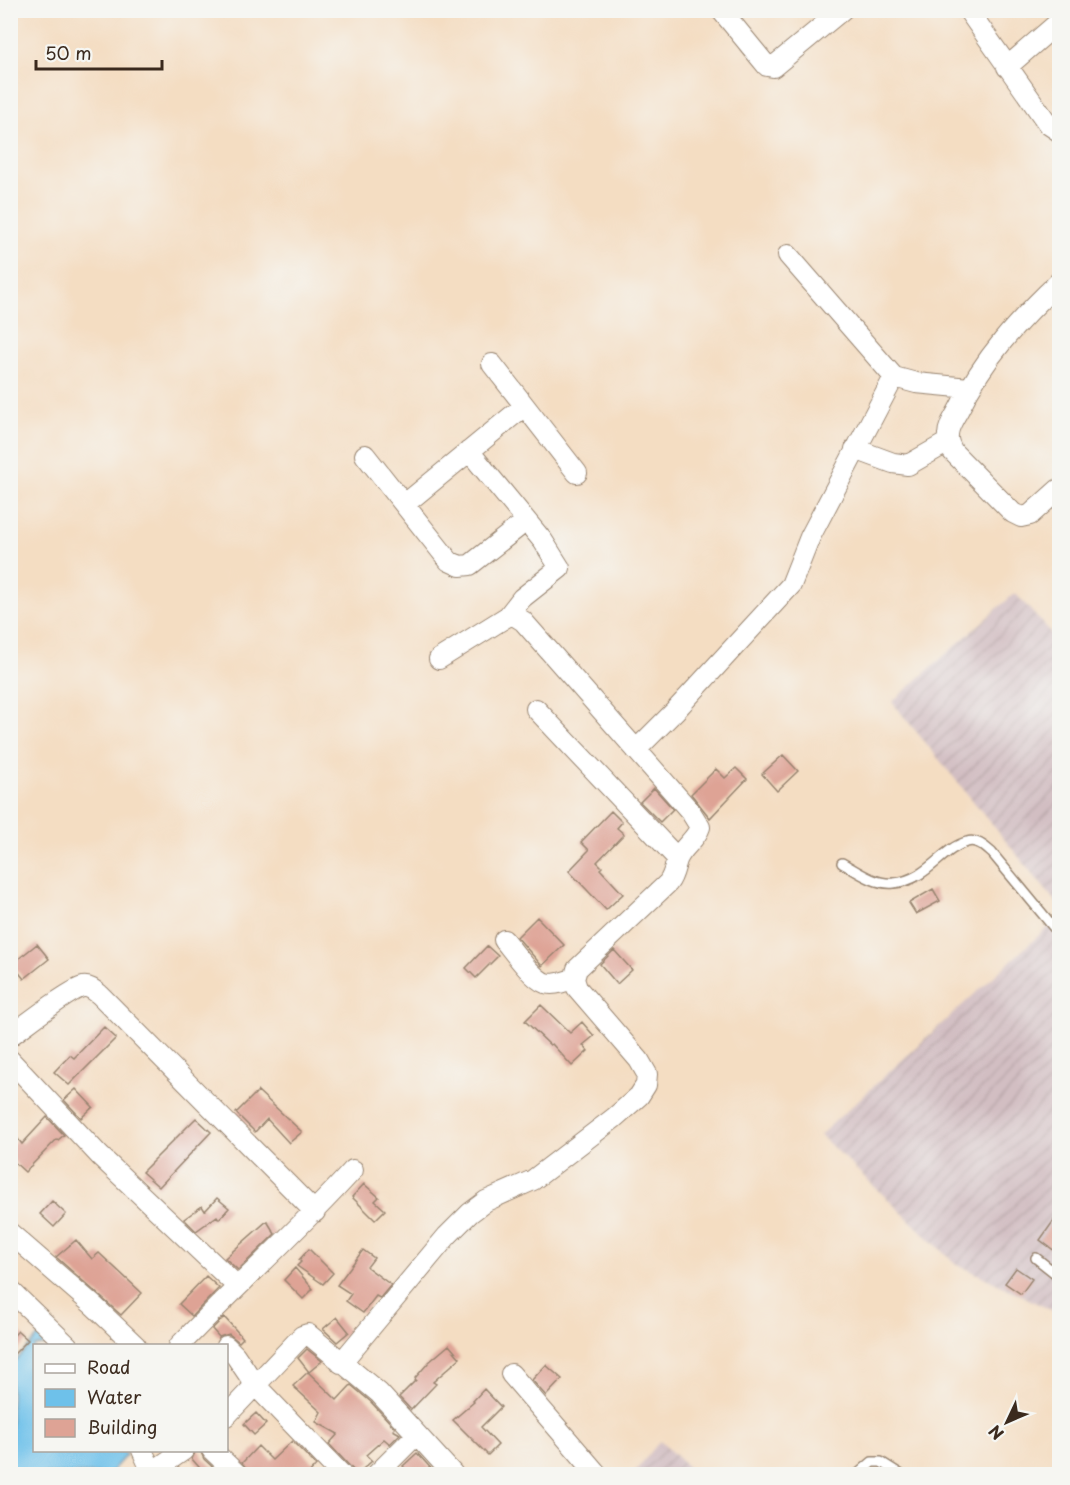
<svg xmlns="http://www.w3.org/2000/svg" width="1070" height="1485" viewBox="0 0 1070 1485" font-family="'Playpen Sans',sans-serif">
  <defs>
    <pattern id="industrial-furrows" width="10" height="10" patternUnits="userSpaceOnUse" patternTransform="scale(1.5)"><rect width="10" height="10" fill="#d2bec2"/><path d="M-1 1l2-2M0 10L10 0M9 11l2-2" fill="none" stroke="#b5a3a6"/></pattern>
  </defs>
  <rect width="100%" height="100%" fill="#f6f6f2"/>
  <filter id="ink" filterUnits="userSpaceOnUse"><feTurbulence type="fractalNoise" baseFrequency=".0167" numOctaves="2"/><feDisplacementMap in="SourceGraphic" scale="12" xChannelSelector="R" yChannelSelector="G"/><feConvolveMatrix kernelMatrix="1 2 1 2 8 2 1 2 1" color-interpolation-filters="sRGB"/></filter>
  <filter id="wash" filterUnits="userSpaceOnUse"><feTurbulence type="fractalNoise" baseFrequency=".008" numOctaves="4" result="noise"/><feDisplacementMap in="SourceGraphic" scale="24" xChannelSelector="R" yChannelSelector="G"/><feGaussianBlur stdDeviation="1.35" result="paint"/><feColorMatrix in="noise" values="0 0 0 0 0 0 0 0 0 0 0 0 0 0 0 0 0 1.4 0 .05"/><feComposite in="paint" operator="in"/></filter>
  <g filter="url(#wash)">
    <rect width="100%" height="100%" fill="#f4ddc2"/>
    <path fill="url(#industrial-furrows)" d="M1015 593 1059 642V906L892 702Z
      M1059 917V1314L955 1263 820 1135Z
      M660 1441 695 1474H633Z"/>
    <path fill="#6ec1ea" stroke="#547684" stroke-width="1.5" d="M40 1335 48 1345 34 1346V1450L123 1451 126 1455 109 1474H11V1365Z"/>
    <g id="blocks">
      <path fill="#dea395" d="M783 755 798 771 777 791 762 774Z
        M736 768 747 779 710 818 691 794 716 769 725 778Z
        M654 788 673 809 660 822 640 802Z
        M611 811 622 822 617 828 624 834 597 862 602 867 600 869 623 894 606 910 569 871 589 850 581 842Z
        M933 889 940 901 916 914 909 903Z
        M537 917 564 945 542 966 517 937Z
        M37 944 49 959 24 979 12 964Z
        M487 946 498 956 476 978 466 968Z
        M614 950 632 970 617 984 600 964Z
        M541 1005 570 1033 582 1022 594 1036 583 1045 588 1051 572 1066 552 1044 550 1045 525 1021Z
        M104 1027 116 1038 69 1085 54 1072 70 1055 74 1058Z
        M76 1089 93 1107 81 1118 64 1100Z
        M258 1091 302 1132 289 1143 267 1119 255 1132 236 1113Z
        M47 1117 64 1135 58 1140 57 1139 25 1172 10 1158V1147L18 1139 22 1144Z
        M196 1118 211 1132 159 1187 142 1172Z
        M364 1184 379 1197 375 1201 385 1210 375 1220 352 1197Z
        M217 1198 229 1208 219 1219 217 1216 196 1231 184 1219 202 1206 205 1211Z
        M52 1201 66 1214 54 1227 40 1214Z
        M1059 1213V1254L1040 1240Z
        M267 1221 275 1234 238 1270 225 1258Z
        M76 1240 92 1259 99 1253 142 1293 121 1315 56 1257Z
        M309 1249 333 1273 323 1284 297 1266 301 1262 299 1260Z
        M363 1250 374 1258 367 1267 391 1285 380 1298 376 1296 363 1313 346 1301 351 1294 337 1285Z
        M295 1268 313 1289 303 1299 284 1280Z
        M1016 1268 1032 1279 1021 1294 1005 1283Z
        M206 1276 219 1288 192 1316 179 1304Z
        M224 1317 243 1338 239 1342 229 1334 219 1337 212 1329Z
        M337 1317 349 1332 337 1342 323 1329Z
        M18 1331 28 1340 10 1358V1339Z
        M449 1345 460 1358 433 1382 436 1384 411 1410 399 1397 416 1380 415 1378 429 1362Z
        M307 1349 322 1361 309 1372 298 1358Z
        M546 1365 562 1379 546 1396 532 1380Z
        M308 1372 337 1400 351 1385 371 1402 395 1428 393 1430 400 1434 390 1444 384 1439 366 1455 372 1461 357 1474 329 1444 338 1434 316 1422 321 1412 293 1386Z
        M484 1389 501 1407 481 1427 498 1445 488 1455 453 1420 474 1402 473 1401Z
        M256 1413 266 1424 254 1435 244 1424Z
        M292 1441 316 1465 308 1474H249L248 1470 242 1463 258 1446 272 1460Z
        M196 1450H200L204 1459 220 1474H205L192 1459Z
        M417 1453 436 1474H410L403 1466Z"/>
    </g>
  </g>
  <g filter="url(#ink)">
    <use href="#blocks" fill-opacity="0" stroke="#988470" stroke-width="1.5"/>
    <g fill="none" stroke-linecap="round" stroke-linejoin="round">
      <g stroke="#988470" stroke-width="12">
        <path id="lane" d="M842 863C858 872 875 885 894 883 928 880 942 848 967 842 977 839 985 847 992 853L1060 935
          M1036 1258 1060 1277
          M858 1474 872 1462H881L900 1474"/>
      </g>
      <g stroke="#988470" stroke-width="22">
        <path id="street" d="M721 10 762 60 767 66 773 67 842 10
          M968 10 1048 124 1060 132
          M1007 67 1060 21
          M788 255 894 377 916 383 969 388
          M492 364 577 473
          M855 449 893 463 908 465 948 442
          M469 451 543 541 560 568 522 598 508 616
          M365 455 449 561 460 566 470 565 526 521
          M1059 489 1030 515 1021 517 1013 513 953 452C950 446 947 442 948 435 948 426 955 417 959 409 984 357 1018 321 1060 281
          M405 504 523 407
          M536 709 677 858
          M636 750 675 711 791 585 810 537 894 377
          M504 940C513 951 532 978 545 983 554 986 565 981 574 979
          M10 1036C24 1026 71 989 83 987 90 986 95 991 100 995L315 1212
          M10 1060 100 1156 237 1286
          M10 1233 94 1306 136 1346
          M10 1290 68 1346
          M179 1346C236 1286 298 1231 353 1170
          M226 1346 235 1355 256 1386 341 1474
          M341 1363 447 1236 470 1213 486 1201 533 1180 614 1118 639 1096 646 1085 647 1074 639 1060 577 988 574 979 577 969 668 883C674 875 674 869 677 860 682 847 696 840 700 827L690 811 523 621 515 616H508L439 659
          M511 1374 597 1474
          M226 1416 302 1336 308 1334 379 1393 453 1474
          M142 1450 152 1472
          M212 1450 237 1474
          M149 1474 184 1450
          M377 1474 416 1435"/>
      </g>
      <use href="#lane" stroke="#fff" stroke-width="9"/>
      <use href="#street" stroke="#fff" stroke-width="20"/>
    </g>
  </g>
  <rect width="1070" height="1485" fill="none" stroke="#f6f6f2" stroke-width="36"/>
  <rect x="33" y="1344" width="195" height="108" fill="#f6f6f2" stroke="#aba49d" stroke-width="1.5"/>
  <rect x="45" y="1364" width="30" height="9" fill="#ffffff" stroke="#aba49d" stroke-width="1.5"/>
  <text x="87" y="1374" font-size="18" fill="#3b2a1e">Road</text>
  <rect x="45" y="1389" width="30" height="18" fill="#6ec1ea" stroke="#aba49d" stroke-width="1.5"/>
  <text x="87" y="1404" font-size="18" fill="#3b2a1e">Water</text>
  <rect x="45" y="1419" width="30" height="18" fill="#dea395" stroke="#aba49d" stroke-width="1.5"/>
  <text x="87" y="1434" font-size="18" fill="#3b2a1e">Building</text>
  <g transform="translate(1007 1422) rotate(226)" stroke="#f6f6f2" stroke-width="4.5" paint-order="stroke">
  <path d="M0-4.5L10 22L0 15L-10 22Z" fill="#3b2a1e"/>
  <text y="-9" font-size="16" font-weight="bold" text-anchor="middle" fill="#3b2a1e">N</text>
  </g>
  <path d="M36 60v9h126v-9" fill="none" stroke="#3b2a1e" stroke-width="3"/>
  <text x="45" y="60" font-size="18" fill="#3b2a1e" stroke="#f6f6f2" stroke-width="4.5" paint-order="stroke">50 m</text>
</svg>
